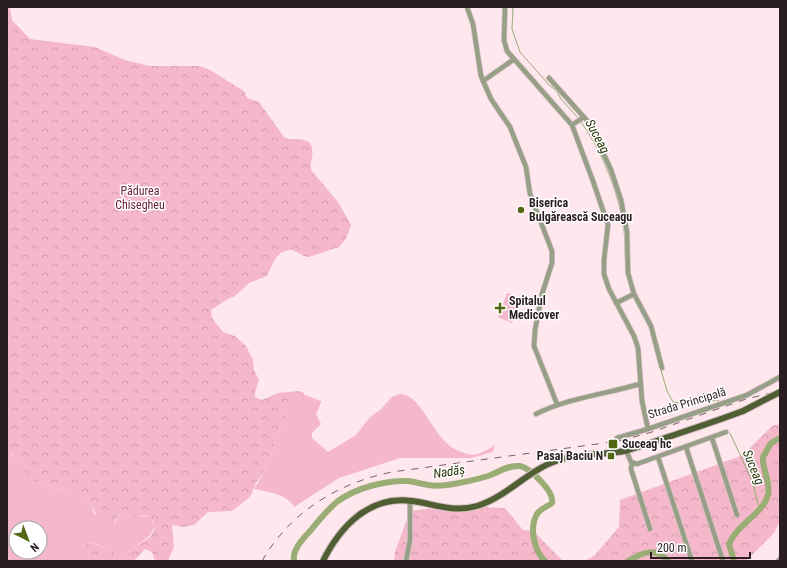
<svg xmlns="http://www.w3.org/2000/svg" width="787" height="568" viewBox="0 0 787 568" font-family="'Roboto Condensed',sans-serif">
  <defs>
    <pattern id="forest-crowns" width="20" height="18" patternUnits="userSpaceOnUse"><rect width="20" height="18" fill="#f4b8ca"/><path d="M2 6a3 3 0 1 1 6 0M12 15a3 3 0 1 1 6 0" fill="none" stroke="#d19ead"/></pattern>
  </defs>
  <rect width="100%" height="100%" fill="#ffe7ee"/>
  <path fill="#f4b8ca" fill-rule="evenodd" d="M7 273 16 295 13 302 7 307Z
    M507 293 521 298 512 323 498 317Z
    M399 394C424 394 432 441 459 451 468 455 474 457 482 452 488 449 491 449 495 444L493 452 471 458H400L339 478 294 507C289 495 266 491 254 489L267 467 280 426 290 411 302 402 305 395 321 401V403L316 414 321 424 312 433V438L328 452 356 435 370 417 380 410 392 397Z
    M16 454 22 459 27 473 33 480 56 489 70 488 80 499 91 505 94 514 115 523 120 514 135 517 149 516C162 531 145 539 135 547 129 551 126 556 118 554 108 552 100 544 90 542 81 546 78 558 68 561H7V457ZM16 528H40V552H16Z"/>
  <path fill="url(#forest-crowns)" d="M7 7H10L12 20 30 39 95 47 125 60 150 66H200L210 70 244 91 247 98 259 102 284 137C292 142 302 136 310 143 316 155 309 160 311 170L338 202 351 225 346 239 339 247 309 257 304 256 293 250C276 249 273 264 267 276L249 283 235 296 228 299 211 310 212 318 223 332 235 336 246 346 253 360 254 370 259 380 255 392V397L262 400 278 393 299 391 304 393 305 397 301 404 290 411 280 426 267 467 256 483 250 497 232 511 208 512 194 525 183 527 173 525 172 527 174 547 168 561H155L152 552 145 549 134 561H67C78 558 81 545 90 542L117 554H125L150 537 154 530 153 520 147 515 135 517 120 514 113 524 106 523 98 518 91 505 78 498 70 488 56 489 33 480 25 471 20 457 14 454 7 457V307L13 302 16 295 7 273Z
    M780 424V521L774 533 746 561H584L594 556 619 527 620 500 743 455 772 426Z
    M449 506 505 508 523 530 533 531 563 561H394L395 552 410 511Z"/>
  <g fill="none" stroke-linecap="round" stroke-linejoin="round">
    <path stroke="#9aad75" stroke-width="1" d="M513 7 512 29 520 52 550 86 556 90 561 99 578 118
      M581 122C603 153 619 193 624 231 626 243 624 254 626 265
      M661 370 667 391 673 402 688 404 717 400 719 401
      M730 433 753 483 759 509"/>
    <path stroke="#9aad75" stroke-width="6" d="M294 561C292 549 304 538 311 530 319 520 328 509 338 501 356 488 386 480 408 481 415 482 422 484 429 485 438 487 449 485 459 483 469 481 479 479 488 476 499 472 508 465 520 466 530 468 555 492 552 503 547 507 541 508 537 514 529 528 534 551 545 561
      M628 561C642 553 655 546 668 561
      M734 561 729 544C737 524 763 514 768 495 771 483 762 469 763 457L771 443 780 438"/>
    <g stroke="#d9c3c9" stroke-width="6">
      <path id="minor" d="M467 7 473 24 481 76 491 99 510 127 526 167 530 194 552 251V263L542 294 535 330 534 346 557 404
        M505 7 504 40 507 51 572 125 593 181 608 225 604 260V274L609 289 634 336 638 348 642 401 648 429 747 395 780 377
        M549 78 590 124 611 170 621 200 627 232 628 273 634 294 651 326 662 368
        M483 81 513 60
        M572 125 584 117
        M616 303 634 294
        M536 414C568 398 606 394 640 384
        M617 438 648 429
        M712 438 737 515
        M686 447 723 561
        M626 450 631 462 637 464 726 432
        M658 457 692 561
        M632 463 631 469 650 529
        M406 561 410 540V501
        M778 561 780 559"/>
    </g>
    <g stroke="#d9c3c9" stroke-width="8">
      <path id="major" d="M323 561C340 527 369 495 412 501 435 504 454 513 477 506 507 497 529 469 559 460 580 453 603 455 625 451 643 446 662 439 680 433 701 426 722 419 743 411"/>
    </g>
    <use href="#minor" stroke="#97a087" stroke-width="4.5"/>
    <use href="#major" stroke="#505f33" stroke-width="6"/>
    <path stroke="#726166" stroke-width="1" stroke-dasharray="7 7" stroke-linecap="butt" d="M262 561C290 512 338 483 392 472L619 441 652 432 746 399 780 391"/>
    <g stroke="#d9c3c9" stroke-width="8" stroke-linecap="butt">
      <path id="major-bridge" d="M743 411 780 392"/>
    </g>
    <use href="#major-bridge" stroke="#505f33" stroke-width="6"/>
  </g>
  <g fill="#516714" stroke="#fff" stroke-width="1.5">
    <circle cx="521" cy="210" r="4"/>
    <path d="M498 302h4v4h4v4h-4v4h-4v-4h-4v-4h4z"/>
    <rect x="608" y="439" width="10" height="10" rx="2"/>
    <rect x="607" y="452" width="8" height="8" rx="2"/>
  </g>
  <g text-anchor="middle" stroke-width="3" stroke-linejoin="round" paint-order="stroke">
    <g font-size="12" fill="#6d2240" stroke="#fff">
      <text x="140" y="195">Pădurea<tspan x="140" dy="14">Chisegheu</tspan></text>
    </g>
    <g font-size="12" font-weight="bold" fill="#2b1e22" stroke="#fff" text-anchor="start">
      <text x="529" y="207">Biserica<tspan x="529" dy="14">Bulgărească Suceagu</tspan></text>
      <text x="509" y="305">Spitalul<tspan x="509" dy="14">Medicover</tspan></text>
      <text x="622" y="448">Suceag hc</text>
      <text x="603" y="460" text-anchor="end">Pasaj Baciu N</text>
    </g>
    <g font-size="12" fill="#2b1e22" stroke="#fff">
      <text transform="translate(687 403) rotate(-17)" y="4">Strada Principală</text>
    </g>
    <g font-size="13" font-style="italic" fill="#29350a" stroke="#fff">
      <text transform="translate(598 136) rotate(62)" y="5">Suceag</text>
      <text transform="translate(754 467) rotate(68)" y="5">Suceag</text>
      <text transform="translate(449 471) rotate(-8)" y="5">Nadăș</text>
    </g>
  </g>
  <rect width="787" height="568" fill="none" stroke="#2b1e22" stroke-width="16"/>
  <g transform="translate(28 540) rotate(138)"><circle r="19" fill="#ffffff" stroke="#aaa5a7"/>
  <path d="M0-3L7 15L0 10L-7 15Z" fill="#516714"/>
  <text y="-6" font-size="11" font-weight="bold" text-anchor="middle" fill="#2b1e22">N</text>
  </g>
  <path d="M651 552v6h99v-6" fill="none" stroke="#2b1e22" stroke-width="2"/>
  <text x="657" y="552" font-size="12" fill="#2b1e22" stroke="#ffffff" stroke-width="3" paint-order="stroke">200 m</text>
</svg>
